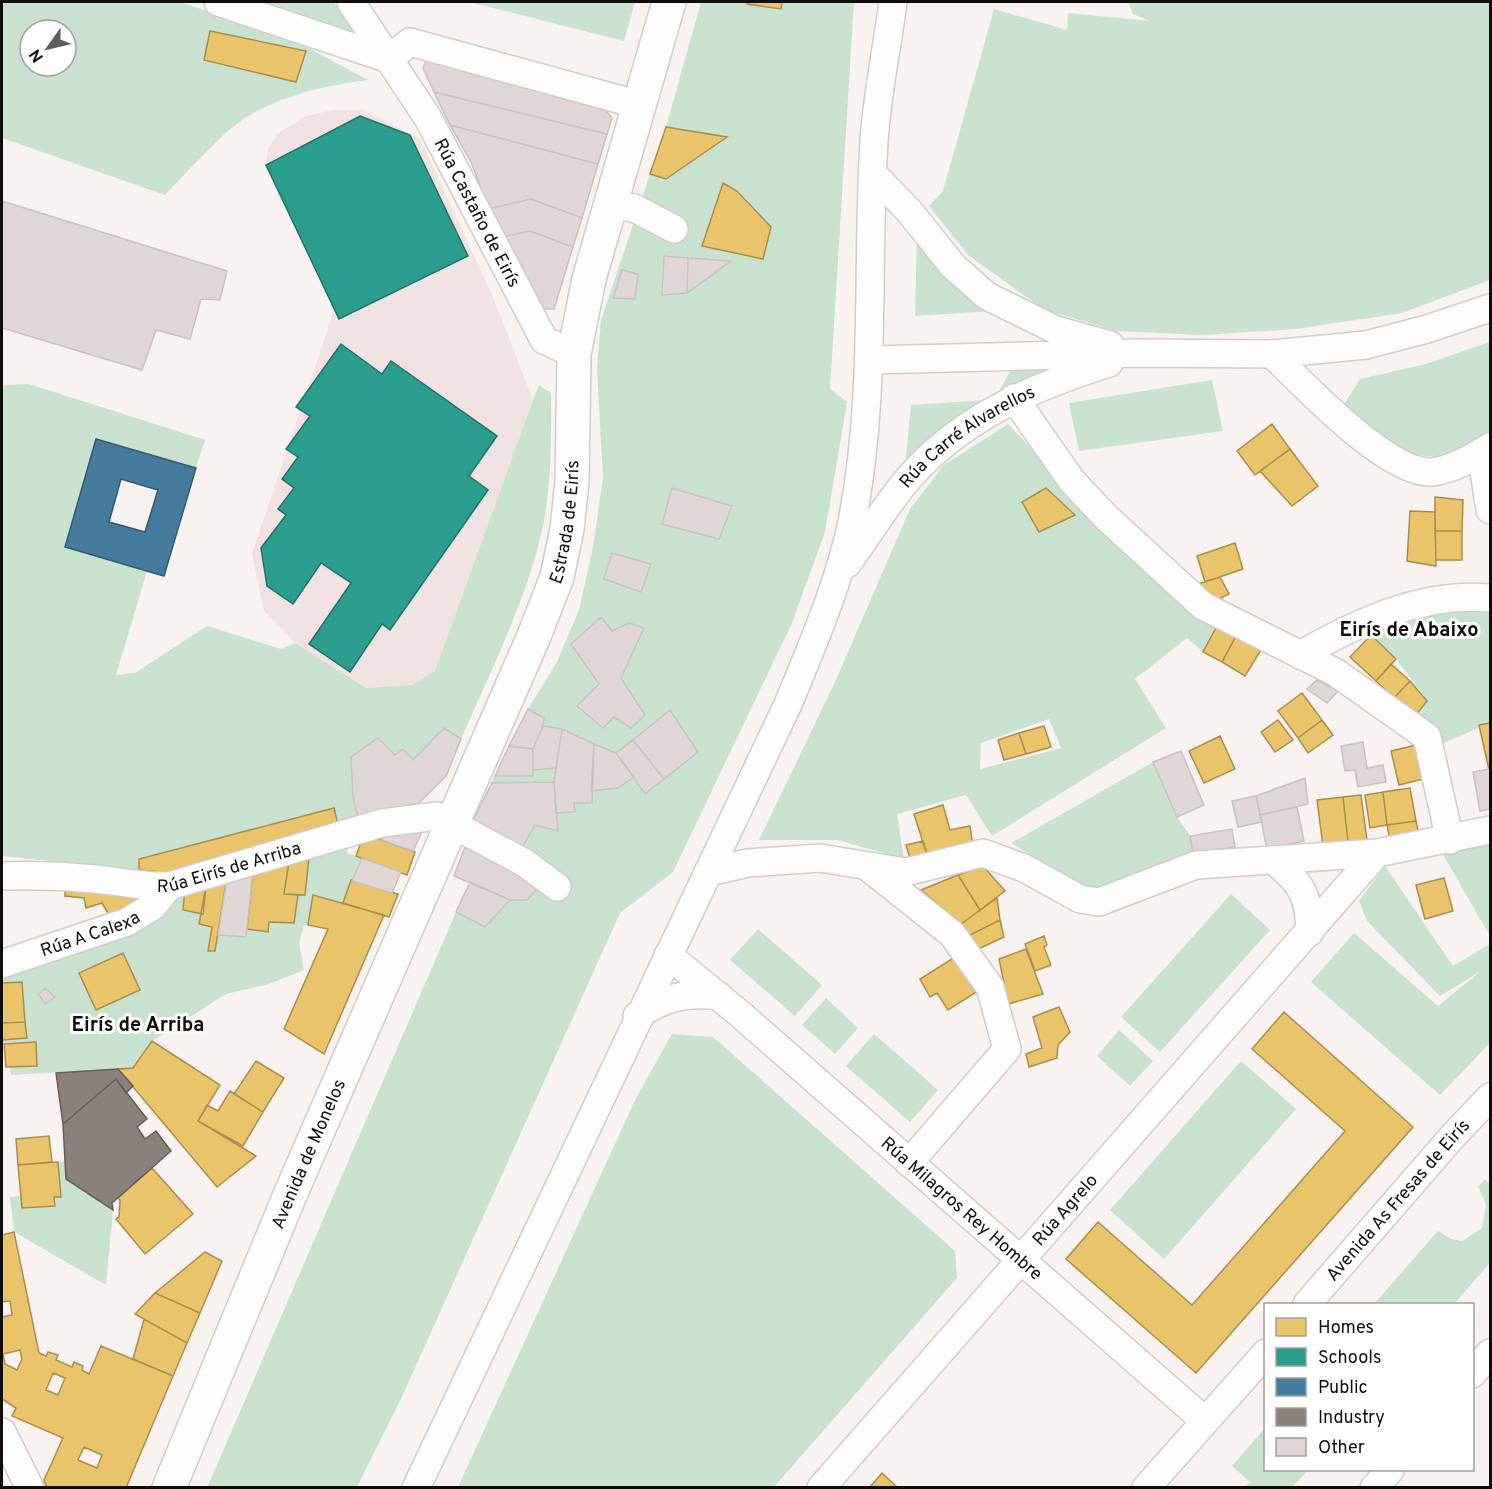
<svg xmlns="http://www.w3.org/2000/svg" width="1492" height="1489" viewBox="0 0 1492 1489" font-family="Overpass,sans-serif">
  <rect width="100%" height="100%" fill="#f8f2f1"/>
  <path fill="#f0e2e0" d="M333 110H362L420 139 493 297 533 400 435 671 412 685 366 688 295 643 264 611 252 554 334 310 266 165 268 149 278 133 306 116Z"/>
  <path fill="#c8e2cf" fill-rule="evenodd" d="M2 2H181L301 44 368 80C328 85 289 94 253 113 226 127 187 173 165 195L2 138ZM30 30H66V66H30Z
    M244 2H334L357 35Z
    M469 2H635L624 41Z
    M701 2H854L830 389 847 402 825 532 792 623 673 872 620 913 400 1401 357 1487 207 1488 456 912 485 927 510 900H527L538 888 517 871 465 847 470 826 528 709 557 662 579 610 593 547 603 478 597 369 601 320 666 127Z
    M1128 2H1490V280L1402 313 1296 329 1203 335 1116 331 1045 310 969 256 929 206 943 191 994 9 1067 30 1068 13 1150 21 1133 14Z
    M917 235 994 311 915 316Z
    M1490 342V437L1444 458 1400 453 1343 406 1360 379 1426 364Z
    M1012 368 1050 369 998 393Z
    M1212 380 1223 431 1079 451 1069 403Z
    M29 384 205 440 196 468 96 440 65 547 147 571 116 675 135 673 207 626 281 649 295 643 366 688 412 685 435 671 533 400 539 385 551 393C551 436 552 483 543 526 527 600 491 670 461 739L443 728 413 760 404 749 395 755 378 738 352 757 359 822 339 829 333 808 139 859V870L2 856V385Z
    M988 400 905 468 911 405Z
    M1008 424 1088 509 1217 626 1203 652 1187 638 1135 679 1166 728 992 836 966 795 897 814 904 859 838 840H759L835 682 910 509 944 465ZM1049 719 1061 748 980 769 981 743Z
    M1461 605 1490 607V723L1444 743 1415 716 1427 700 1396 659 1371 635Z
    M1153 762 1177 817 1190 836 1193 853 1089 891 1011 843Z
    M1490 839V936L1441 851Z
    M347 848V853L362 858 343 903 313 895 308 925H304L299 943 304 970 269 984 226 994 152 1041 133 1068 11 1075 10 1067 37 1065 35 1042 2 1044V1040L27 1037 22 982 2 983V973L185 889 183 910 201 913 200 924 212 927 209 951H215L218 935 246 937 247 929 268 931 269 922 294 923 298 895H305L309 858Z
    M1385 866 1453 966 1490 944V1043L1440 1095 1311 982 1354 933 1438 1006 1481 971 1440 996 1367 921 1359 901Z
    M1231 894 1270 930 1160 1052 1121 1017Z
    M758 929 822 985 795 1016 730 960Z
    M826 998 858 1028 835 1054 802 1025Z
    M1119 1030 1153 1061 1130 1086 1097 1056Z
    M672 1034 713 1037 955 1251 957 1278 774 1487H458L636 1098Z
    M874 1034 938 1090 910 1122 846 1066Z
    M1241 1061 1296 1109 1164 1259 1110 1210Z
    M65 1161 67 1179 113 1210 106 1285 14 1232 10 1197 21 1196 22 1208 55 1206 54 1197H60L58 1162Z
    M1485 1179 1490 1184V1263L1454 1304H1374L1438 1231 1451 1239 1462 1241 1482 1228 1486 1204 1478 1187Z
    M1265 1428 1266 1470H1308L1292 1487H1245L1250 1482 1232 1466Z"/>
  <path fill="#e9c46a" stroke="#a88d4e" stroke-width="1.5" fill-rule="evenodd" d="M747 2H782L781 9 747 4Z
    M210 31 306 51 296 82 204 60Z
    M666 127 727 137 666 179 650 174Z
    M723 183 737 191 771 227 763 259 702 246Z
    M1272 424 1290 449 1255 475 1237 451Z
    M1290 449 1318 486 1292 506 1260 471Z
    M1046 488 1075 515 1039 532 1022 502Z
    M1435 497 1463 500 1462 531H1435Z
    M1410 511 1435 512 1436 566 1407 561Z
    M1435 531H1462V560H1436Z
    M1235 543 1243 569 1205 582 1197 556Z
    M1220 577 1229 594 1207 605 1192 586Z
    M1217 626 1236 636 1222 662 1203 652Z
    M1371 635 1396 659 1376 681 1350 657Z
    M1236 636 1261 650 1245 676 1222 662Z
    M1391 664 1410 681 1394 698 1376 681Z
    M1410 681 1427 701 1415 716 1394 698Z
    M1302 693 1322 720 1298 738 1278 711Z
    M1278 720 1293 740 1275 752 1261 732Z
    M1322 720 1333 735 1308 753 1298 738Z
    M1490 723V769L1489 770 1479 725Z
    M1044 726 1051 747 1026 754 1019 733Z
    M1019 733 1026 754 1004 760 998 740Z
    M1220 736 1235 769 1204 783 1189 751Z
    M1420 744 1427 778 1399 785 1391 751Z
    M1410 788 1416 821 1387 825 1383 792Z
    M1383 792 1387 825 1370 828 1365 795Z
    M1361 795 1367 840 1348 842 1343 797Z
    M1343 797 1348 842 1323 846 1317 800Z
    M943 805 950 830 970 826 973 846 928 858 914 814Z
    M334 808 339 829 173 873 139 870V859Z
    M1416 821 1419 835 1390 840 1387 825Z
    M371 836 415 852 407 875 356 856 361 842 364 843Z
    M923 841 928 858 911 861 906 845Z
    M309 858 305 895 284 894 289 862Z
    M289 862 284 894 298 895 294 923 269 922 268 932 247 929 253 871Z
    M983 866 1005 891 980 910 958 875Z
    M958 875 980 910 961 924 921 890Z
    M1444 878 1453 911 1425 919 1416 885Z
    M351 880 398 894 389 917 343 903Z
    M226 883 215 951H208L212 927 199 924 206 886Z
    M65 886 142 891 144 901 109 915 102 903 86 908 84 898 65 896Z
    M206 886 203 914 183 910 185 889Z
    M313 895 384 915 324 1054 284 1029 328 929 308 925Z
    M997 898 1000 920 968 936 961 924Z
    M1000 920 1004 937 976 950 968 936Z
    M1044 936 1047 945 1044 947 1051 965 1035 971 1025 944Z
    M1026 949 1043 994 1001 1006 994 985 1004 983 999 959Z
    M123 953 140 990 96 1010 79 973Z
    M955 957 978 991 948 1010 937 993 930 997 920 979Z
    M22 982 25 1022 2 1023V983Z
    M1059 1007 1070 1032 1058 1045 1057 1058 1029 1067 1026 1054 1042 1048 1033 1017Z
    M1284 1012 1413 1127 1196 1373 1066 1259 1098 1222 1192 1305 1345 1131 1252 1049Z
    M25 1022 27 1038 2 1040V1023Z
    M152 1041 220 1085 198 1121 256 1156 217 1187 118 1069 133 1068Z
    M36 1042 37 1066 6 1067 4 1044Z
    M256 1061 284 1078 263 1112 234 1094Z
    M230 1091 263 1112 243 1146 198 1121 207 1105 218 1111Z
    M49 1136 52 1162 18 1165 16 1139Z
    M58 1162 61 1197H54L55 1206 22 1208 18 1165Z
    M152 1168 193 1214 145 1254 116 1219 119 1217 120 1200 118 1198Z
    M14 1232 39 1353 46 1356 48 1352 58 1355 56 1360 72 1367 74 1362 83 1366 82 1370 89 1374 101 1346 173 1376 126 1488H47L44 1480 63 1438 12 1416 16 1408 2 1399V1317L12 1315 10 1301 2 1302V1235ZM20 1350 22 1359 17 1370 5 1364 3 1354ZM53 1373 65 1378 58 1395 46 1390ZM84 1447 102 1455 97 1468 78 1460Z
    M205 1252 222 1261 200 1313 155 1293Z
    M155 1293 200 1313 187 1343 135 1314Z
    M144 1319 187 1343 173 1376 133 1359Z
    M882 1473 898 1488H869Z"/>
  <path fill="#2a9d8f" stroke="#227268" stroke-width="1.5" d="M360 116 410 135 468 256 339 319 266 165Z
    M341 344 382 374 391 361 497 436 469 476 488 490 390 630 382 624 350 672 309 644 351 583 321 563 293 604 267 586 261 548 286 515 278 509 294 488 282 479 298 457 286 449 310 416 296 407Z"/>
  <path fill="#457b9d" stroke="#355a72" stroke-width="1.5" fill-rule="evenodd" d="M96 439 196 468 164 576 65 547ZM121 479 158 490 145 532 109 522Z"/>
  <path fill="#8a817c" stroke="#665e5b" stroke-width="1.5" d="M118 1069 133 1086 126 1093 116 1079 63 1124 56 1073Z
    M116 1079 147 1119 137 1127 145 1139 156 1131 171 1151 112 1203 113 1210 66 1179 63 1124Z"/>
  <path fill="#e1d6d6" stroke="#c6c2c1" stroke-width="1.5" d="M428 56 602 106 612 118 607 134 434 92 423 68Z
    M434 92 607 134 598 164 450 125Z
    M450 125 598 164 582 218 531 199 489 209 471 162Z
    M531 199 582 218 573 247 530 231 502 237 489 209Z
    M2 201 227 271 220 300 201 299 190 339 156 330 142 370 2 328Z
    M530 231 573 247 554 309H538L502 237Z
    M664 256 688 258 687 293 662 295Z
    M688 258 731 261 687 293Z
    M622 270 638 274 635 299 613 298Z
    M672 488 732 506 719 539 662 524Z
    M612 553 651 564 641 592 604 579Z
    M601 617 612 631 629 623 644 628 621 678 645 715 631 728 614 717 603 728 577 706 599 684 571 644Z
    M1317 680 1338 691 1327 703 1307 689Z
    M528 709 544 718 543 726 533 749 509 746Z
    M670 710 698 752 664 779 633 740Z
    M543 726 562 729 556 768 533 770V749Z
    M444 728 461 739 446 776 419 803 395 813 359 822 353 797 351 757 378 738 395 755 403 749 413 760Z
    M562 729 594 744 592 803H574L575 812 556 813 554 782Z
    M633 740 664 779 645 794 616 753Z
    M1363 742 1367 768 1383 765 1386 782 1358 787 1355 770 1345 771 1341 746Z
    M594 744 616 753 634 777 618 788 591 791Z
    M509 746 533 749V776H495Z
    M1181 751 1204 805 1177 817 1153 762Z
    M1490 769V809L1480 811 1473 772Z
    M1305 778 1308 804 1260 815 1256 796Z
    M554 782 558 831 535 825 522 848 470 826 492 783Z
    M1256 796 1262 822 1238 827 1232 801Z
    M1297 807 1304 841 1267 849 1260 815Z
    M1232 829 1235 847 1193 853 1190 836Z
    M423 830 413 851 382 840 384 833Z
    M465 847 517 871 538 888 527 900H510L454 876Z
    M362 858 401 872 392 893 352 881Z
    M253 871 246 937 218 935 227 879Z
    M470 882 510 900 485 927 456 912Z
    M45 988 55 997 45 1004 39 995Z"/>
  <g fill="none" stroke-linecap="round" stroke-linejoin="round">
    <g stroke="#d0cccb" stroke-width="30">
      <g id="minor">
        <path d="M218 2 389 59"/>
        <path id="s1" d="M351 2 428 118 544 340 574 354"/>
        <path d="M389 59 410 42 640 105"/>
        <path d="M873 174 909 211 953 266 987 296 1056 330 1110 345"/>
        <path d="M611 205 634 208 674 229"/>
        <path d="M1272 354C1303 384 1388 475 1432 472 1452 470 1474 457 1490 447"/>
        <path d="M871 360 1140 353 1272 354 1366 345 1427 329 1490 308"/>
        <path d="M1014 398 1072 481 1106 517 1203 606 1335 672 1427 737 1450 840"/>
        <path d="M1481 452 1490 510"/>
        <path id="s2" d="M847 564C866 538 883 510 903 485 956 420 1032 387 1109 363"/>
        <path d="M1300 655C1358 622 1422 592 1490 598"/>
        <path d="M1273 860C1302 883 1309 896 1310 932"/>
        <path d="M869 868 952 934 990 987 1007 1049 909 1163"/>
        <path d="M708 872 748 863 820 858 906 872 983 853 1024 868 1080 899 1099 902 1196 865 1377 853 1490 830"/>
        <path id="s3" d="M2 876C33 875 64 876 95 879 120 881 143 887 169 886L382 823 437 816 525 863 557 887"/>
        <path id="s4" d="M668 955 740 1014 1205 1421"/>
        <path id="s5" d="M2 964 127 922 153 906 169 886"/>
        <path d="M637 1016C664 997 687 992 719 996"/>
        <path id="s6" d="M1307 1304 1453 1136 1490 1097"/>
        <path d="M1472 1374 1490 1353"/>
        <path d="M2 1432 30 1488"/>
        <path d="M416 1488 789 702C813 643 839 584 852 522 877 393 866 270 874 141 877 95 887 48 893 2"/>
        <path id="s7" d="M821 1488 1377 853"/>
        <path d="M1146 1488 1266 1353"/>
        <path d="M1374 1488 1390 1470"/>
      </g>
    </g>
    <g stroke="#d0cccb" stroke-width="36">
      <g id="tertiary">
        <path id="s8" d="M169 1488 290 1195 534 636 557 577 567 529 572 482 574 354 589 279 669 2"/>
      </g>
    </g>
    <use href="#minor" stroke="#fefdfd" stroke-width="27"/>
    <use href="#tertiary" stroke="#fefdfd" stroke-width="33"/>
  </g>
  <g text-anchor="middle" stroke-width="6" stroke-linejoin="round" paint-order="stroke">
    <g font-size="18" fill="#110d0d" stroke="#fff">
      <text dy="6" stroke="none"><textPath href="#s1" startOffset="246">Rúa Castaño de Eirís</textPath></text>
      <text dy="6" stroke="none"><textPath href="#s2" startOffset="178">Rúa Carré Alvarellos</textPath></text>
      <text dy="6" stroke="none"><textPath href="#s8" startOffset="1046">Estrada de Eirís</textPath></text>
      <text dy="6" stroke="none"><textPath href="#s3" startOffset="230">Rúa Eirís de Arriba</textPath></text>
      <text dy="6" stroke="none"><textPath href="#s5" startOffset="93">Rúa A Calexa</textPath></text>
      <text dy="6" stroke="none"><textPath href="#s8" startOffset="362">Avenida de Monelos</textPath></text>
      <text dy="6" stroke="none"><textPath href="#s6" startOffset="138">Avenida As Fresas de Eirís</textPath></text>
      <text dy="6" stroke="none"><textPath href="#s4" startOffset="388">Rúa Milagros Rey Hombre</textPath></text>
      <text dy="6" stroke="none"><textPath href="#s7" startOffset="370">Rúa Agrelo</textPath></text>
    </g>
    <g font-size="20" font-weight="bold" fill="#110d0d" stroke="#fff">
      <text x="1409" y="636">Eirís de Abaixo</text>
      <text x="138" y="1031">Eirís de Arriba</text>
    </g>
  </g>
  <rect width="1492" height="1489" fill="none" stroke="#110d0d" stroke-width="6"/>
  <rect x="1264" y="1303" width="210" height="168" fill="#ffffff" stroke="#a09e9e" stroke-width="1.5"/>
  <rect x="1276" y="1318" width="30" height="18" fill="#e9c46a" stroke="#a09e9e" stroke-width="1.5"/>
  <text x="1318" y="1333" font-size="18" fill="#110d0d">Homes</text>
  <rect x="1276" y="1348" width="30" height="18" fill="#2a9d8f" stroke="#a09e9e" stroke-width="1.5"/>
  <text x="1318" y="1363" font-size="18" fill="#110d0d">Schools</text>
  <rect x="1276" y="1378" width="30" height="18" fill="#457b9d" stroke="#a09e9e" stroke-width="1.5"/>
  <text x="1318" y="1393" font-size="18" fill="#110d0d">Public</text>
  <rect x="1276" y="1408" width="30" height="18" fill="#8a817c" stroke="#a09e9e" stroke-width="1.5"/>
  <text x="1318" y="1423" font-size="18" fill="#110d0d">Industry</text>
  <rect x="1276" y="1438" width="30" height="18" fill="#e1d6d6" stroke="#a09e9e" stroke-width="1.5"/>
  <text x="1318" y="1453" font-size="18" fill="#110d0d">Other</text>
  <g transform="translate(48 48) rotate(236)"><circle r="28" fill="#ffffff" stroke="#a09e9e" stroke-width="1.5"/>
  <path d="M0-4.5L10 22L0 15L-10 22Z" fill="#625d5d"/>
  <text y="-9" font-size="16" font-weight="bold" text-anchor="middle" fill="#110d0d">N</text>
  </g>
</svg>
